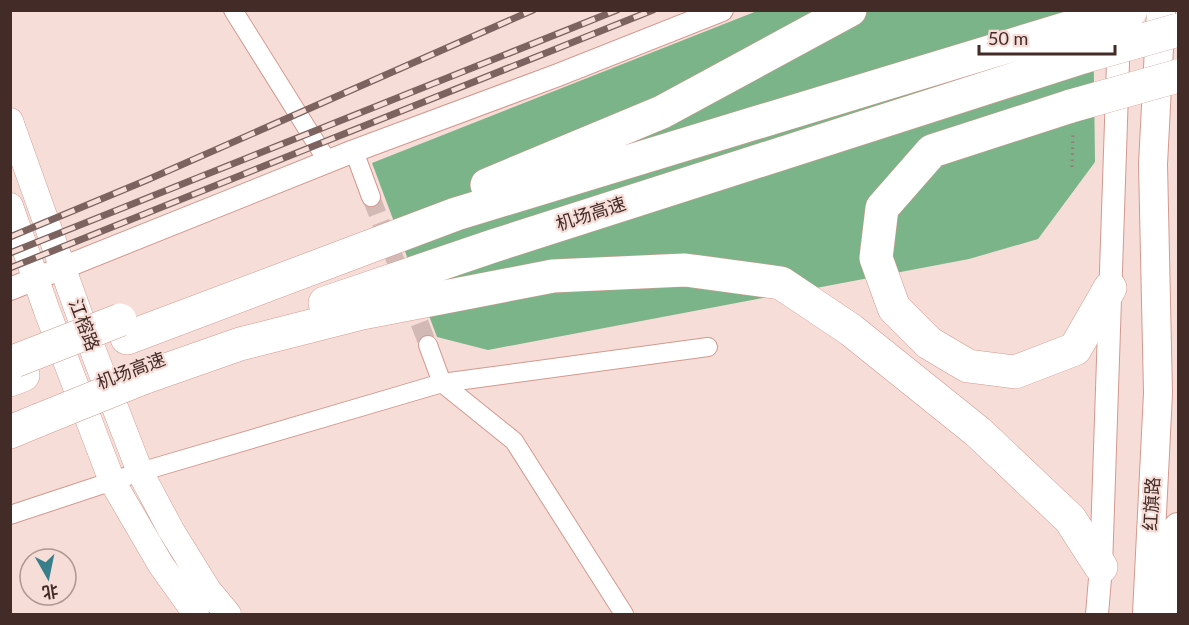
<svg xmlns="http://www.w3.org/2000/svg" width="1189" height="625" viewBox="0 0 1189 625" font-family="Lato,'Noto Sans SC',sans-serif">
  <rect width="100%" height="100%" fill="#f7ddd8"/>
  <path fill="#7bb488" d="M757 11H1093L1095 162 1038 239 969 259 488 350 437 337 372 163Z"/>
  <g fill="none" stroke-linecap="round" stroke-linejoin="round">
    <path stroke="#d3b9b5" stroke-width="18" stroke-dasharray="18 9" stroke-linecap="butt" d="M371 197 428 345"/>
    <g stroke="#d3998e" stroke-width="20">
      <path id="minor" d="M233 10 328 162
        M354 151 371 197
        M428 345 442 383 514 441 624 614
        M10 515 140 472 442 383 708 347"/>
    </g>
    <g stroke="#d3998e" stroke-width="24">
      <path id="tertiary" d="M10 289 354 151 558 75 722 10
        M1097 614 1101 567 1119 33"/>
    </g>
    <g stroke="#d3998e" stroke-width="27">
      <path id="secondary" d="M10 121 82 322 140 472 171 530 208 590 228 614
        M10 206 47 311 112 481 161 565 196 614"/>
    </g>
    <g stroke="#d3998e" stroke-width="30">
      <path id="primary" d="M1147 614 1158 393 1153 164 1161 10
        M1175 614 1178 527"/>
    </g>
    <g stroke="#d3998e" stroke-width="34">
      <path id="motorway" d="M1071 106 932 151 882 208 876 258 894 308 929 343 968 366 1015 372 1075 349 1110 288
        M487 185 662 112 850 10
        M325 303 493 246 1086 56
        M127 338 456 214 1081 24
        M143 378 240 344 362 313 553 276 685 270 781 283 851 330 978 432 1070 519 1101 567
        M10 380 23 375
        M10 432 39 420"/>
    </g>
    <path stroke="#947b77" stroke-width="3" stroke-dasharray="1.5 4.5" stroke-linecap="butt" d="M1072 167 1073 133"/>
    <use href="#minor" stroke="#fff" stroke-width="18"/>
    <use href="#tertiary" stroke="#fff" stroke-width="22"/>
    <use href="#secondary" stroke="#fff" stroke-width="26"/>
    <use href="#primary" stroke="#fff" stroke-width="28"/>
    <use href="#motorway" stroke="#fff" stroke-width="33"/>
    <g stroke="#7c635f" stroke-width="7">
      <path id="rail" d="M10 237 147 180 533 10
        M10 253 617 10
        M10 268 653 10"/>
    </g>
    <use href="#rail" stroke="#f7ddd8" stroke-width="4.5" stroke-dasharray="14" stroke-linecap="butt"/>
    <g stroke="#d3998e" stroke-width="34" stroke-linecap="butt">
      <path id="motorway-bridge" d="M1081 24 1131 10
        M1086 56 1178 30
        M1071 106 1178 76
        M15 361 120 320
        M39 420 143 378"/>
    </g>
    <use href="#motorway-bridge" stroke="#fff" stroke-width="33"/>
  </g>
  <g text-anchor="middle" stroke-width="4.5" stroke-linejoin="round" paint-order="stroke">
    <g font-size="18" fill="#432b27" stroke="#f7ddd8">
      <text transform="translate(591 214) rotate(-18)" y="6">机场高速</text>
      <text transform="translate(84 325) rotate(69)" y="6">江榕路</text>
      <text transform="translate(131 371) rotate(-21)" y="6">机场高速</text>
      <text transform="translate(1152 504) rotate(-87)" y="6">红旗路</text>
    </g>
  </g>
  <rect width="1189" height="625" fill="none" stroke="#432b27" stroke-width="24"/>
  <g transform="translate(48 577) rotate(171)"><circle r="28" fill="#f7ddd8" stroke="#af9691" stroke-width="1.5"/>
  <path d="M0-4.5L10 22L0 15L-10 22Z" fill="#397f8b"/>
  <text y="-9" font-size="16" font-weight="bold" text-anchor="middle" fill="#432b27">北</text>
  </g>
  <path d="M979 45v9h136v-9" fill="none" stroke="#432b27" stroke-width="3"/>
  <text x="988" y="45" font-size="18" fill="#432b27" stroke="#f7ddd8" stroke-width="4.5" paint-order="stroke">50 m</text>
</svg>
